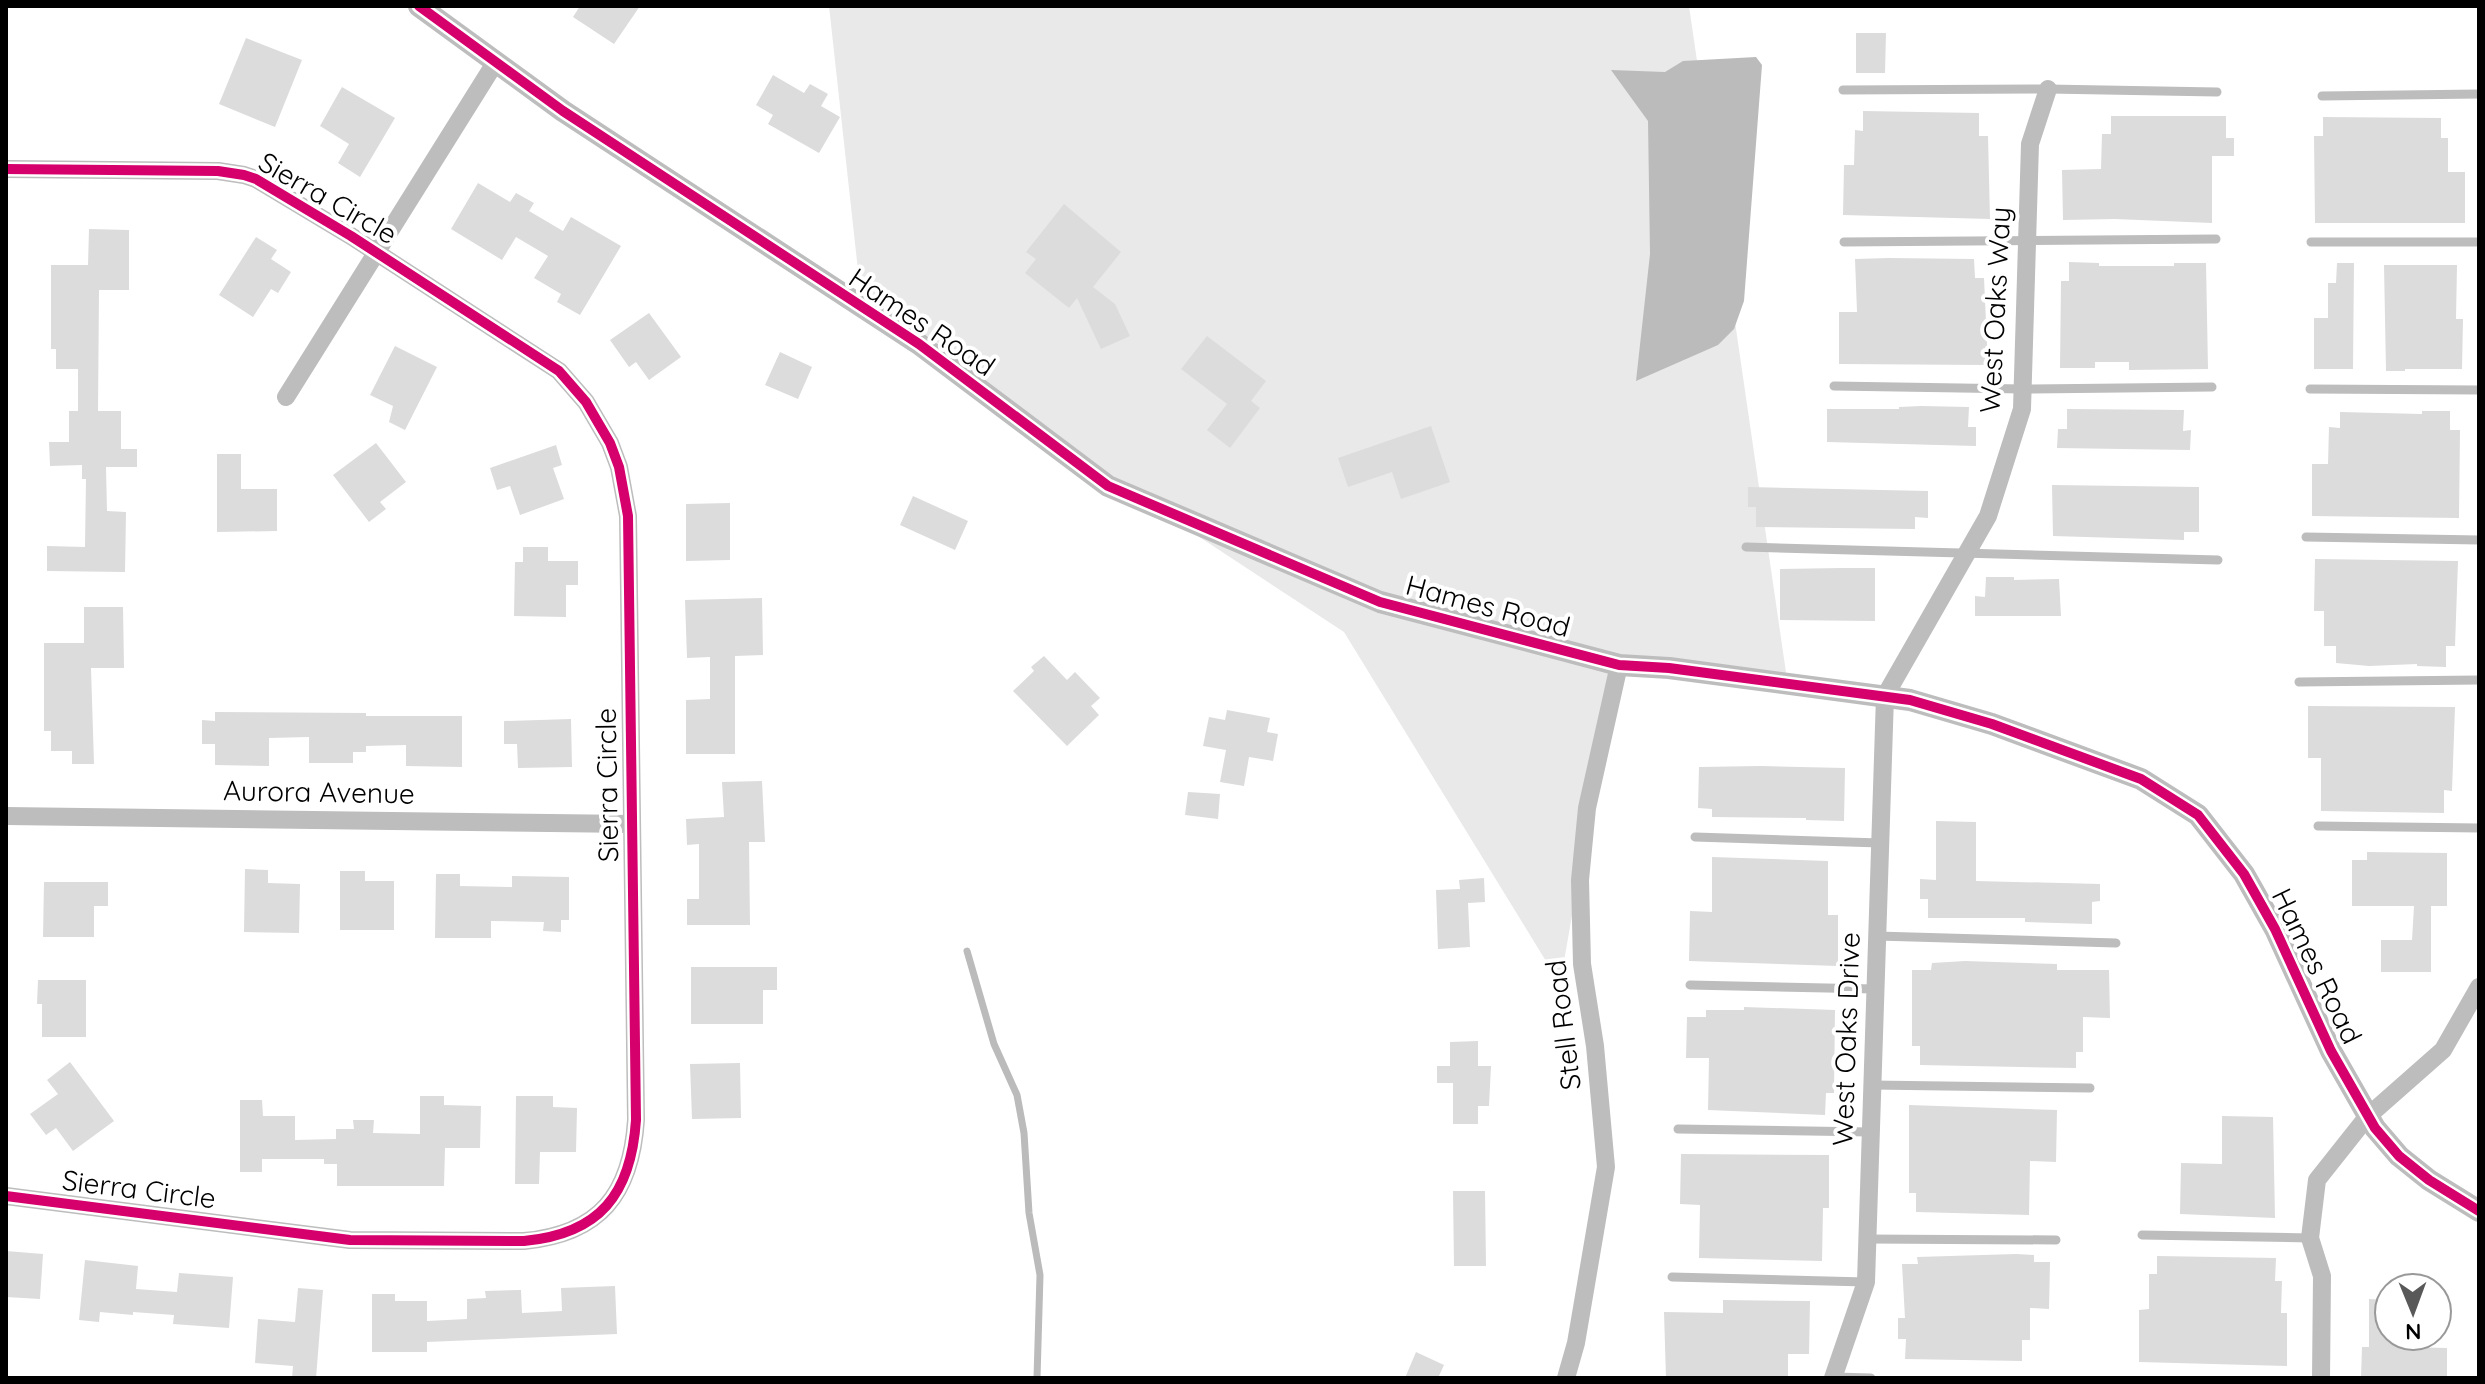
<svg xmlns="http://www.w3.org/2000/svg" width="2485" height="1384" viewBox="0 0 2485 1384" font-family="Quicksand,sans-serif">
  <rect width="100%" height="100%" fill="#fff"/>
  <path fill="#e9e9e9" d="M829 6H1689L1789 693 1615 670 1560 984 1344 632 863 316Z"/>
  <path fill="#bbb" d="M1756 57 1762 65 1744 301 1734 329 1718 345 1636 381 1650 254 1648 121 1611 70 1665 72 1683 61Z"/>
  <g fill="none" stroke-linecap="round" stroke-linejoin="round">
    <path stroke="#bbb" stroke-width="7" d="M967 951 994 1044 1017 1095 1024 1133 1029 1213 1040 1275 1037 1378"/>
  </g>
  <path fill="#dcdcdc" d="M580 6H640L614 44 573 17Z
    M1856 33H1886L1885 73H1856Z
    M246 38 302 60 275 127 219 104Z
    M773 75 804 93 810 84 828 94 821 106 840 117 819 153 768 124 773 115 756 105Z
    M342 87 395 118 360 177 338 163 349 144 320 126Z
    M1863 111 1979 113V136H1988L1990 219 1843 215 1844 165H1854L1855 130 1863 131Z
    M2111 116H2226V138H2234V156H2212V223L2115 219 2063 220 2062 170 2101 169 2102 134H2111Z
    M2323 117 2441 118V138H2448V172H2465V223H2315L2314 136H2323Z
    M478 183 510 202 516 193 534 203 529 211 563 231 571 217 621 246 580 315 557 302 561 294 534 278 548 256 516 237 502 260 451 229Z
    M1064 204 1121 252 1093 287 1115 304 1130 336 1101 349 1077 298 1069 308 1025 273 1036 259 1026 252Z
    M89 229 129 230V290H99L98 411H121V449H137V467H106L107 511 126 512 125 572 47 571V546L85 547 86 479H82V465L50 466 49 442H69V411H78V369H56V349H51V265H88Z
    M256 237 277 250 271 259 291 272 278 293 271 289 253 317 219 295Z
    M1889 258 1974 259 1975 278H1984L1988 365 1839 364V312H1857L1855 259Z
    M2069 262 2099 263V266H2174V263H2206L2208 369 2129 370V362H2095V368H2060L2061 281H2069Z
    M2337 263H2354L2353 369H2314V318H2328V283H2336Z
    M2384 265H2457L2456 319H2463L2462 369H2405V371H2386Z
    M649 313 681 357 649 380 636 362 629 367 610 340Z
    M1207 336 1266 381 1251 401 1260 408 1230 448 1207 430 1227 404 1181 369Z
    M395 346 437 367 405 430 389 422 393 406 370 395Z
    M780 352 812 367 798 399 765 385Z
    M1921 406 1969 407 1968 427H1976V446L1827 442V409H1899V407Z
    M2067 409 2184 410 2183 431 2191 430 2190 450 2057 448 2058 429H2067Z
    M2422 411H2450V430H2460L2459 518 2312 516V464H2328L2329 427 2340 428V412L2422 414Z
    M1431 426 1450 482 1401 499 1392 472 1348 487 1338 458Z
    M376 443 406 482 380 502 386 509 369 522 333 475Z
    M556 445 562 465 553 468 564 499 520 515 510 486 497 490 490 468Z
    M217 454H241V489H277V531L217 532Z
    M2052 485 2199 487V532H2184V540L2053 536Z
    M1748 487 1928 491V518L1915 517V529L1756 527V507H1748Z
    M913 496 968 521 955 550 900 525Z
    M730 503V560L686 561V504Z
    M523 547H548V561H578V585H566V617L514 616 515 562H523Z
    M2315 559 2458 561 2455 646H2446V667L2417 666V664L2369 666 2336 663V646H2324V611H2314Z
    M1841 568H1875V621L1780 620V569Z
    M1986 577H2014V580L2059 579 2061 616H1975V596L1985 597Z
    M762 598 763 655 735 656V754H686V700L710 699V657L687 658 685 600Z
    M84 607H123L124 668H91L94 764H72V751H51V731H44V643H84Z
    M1044 656 1067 680 1075 672 1100 698 1091 706 1099 715 1067 746 1013 691 1034 671 1031 667Z
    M2308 706 2455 707 2452 791 2444 790V813L2321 811V758H2308Z
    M1227 710 1270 718 1267 732 1278 734 1273 761 1249 757 1244 786 1220 782 1226 750 1203 746 1209 717 1225 720Z
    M215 712 366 713V716H462V767L406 766V745L366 746V752H353V763H309V737L269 738V766L215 765V744H202V720L215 721Z
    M571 719 572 767 518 768 517 744H504V721Z
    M1761 766 1845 768 1844 821 1806 820V818L1712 817V809L1698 808 1699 767Z
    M762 781 765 842H749L750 925H687V899H699V844L687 845 686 819 724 817 722 782Z
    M1188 792 1220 794 1218 819 1185 815Z
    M1936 821 1976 822V881L2100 884V901L2092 902V924L2025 922V918H1928V899H1920V879L1936 880Z
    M2367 852 2447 853V906H2431V972H2381V940H2412L2414 906H2352V860H2367Z
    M1712 857 1828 861V915H1838V966L1689 961 1690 911 1712 912Z
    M245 869 268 870V883L300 884 299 933 244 932Z
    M340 871H365V881H394V930H340Z
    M436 874H460V886L512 887V876L569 877V920H561V932L543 931 544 922 491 921V938H435Z
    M1484 878 1485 902 1468 903 1470 947 1438 949 1436 890 1460 889 1459 880Z
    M44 882H108V906H94V937H43Z
    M1965 961 2057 964V970H2109L2110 1018 2083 1017V1052H2076V1068L1920 1065V1046H1912V970H1931L1932 963Z
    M691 967H777V990H763V1024H691Z
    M38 980H86V1037H42V1004H37Z
    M1744 1007 1835 1010 1834 1093H1826L1825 1115 1708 1110 1709 1058H1686L1687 1017H1706V1010H1744Z
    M1478 1041V1066H1491L1489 1106H1478V1124H1453V1083H1437V1066H1450V1042Z
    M70 1062 114 1121 73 1151 56 1128 46 1135 30 1114 58 1094 47 1080Z
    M740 1063 741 1118 692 1119 690 1064Z
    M420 1096H444V1105L481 1106 480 1148H445L444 1186H337V1164H324V1159H262V1172H240V1100H262L263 1116H295V1140L336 1139V1129H354L353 1120H374L373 1133 420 1134Z
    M516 1096H553V1107L577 1108 576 1152H540L539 1184H515Z
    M1909 1105 2057 1110 2056 1162 2030 1161 2029 1215 1916 1212V1193H1909Z
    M2222 1116 2273 1117 2275 1218 2180 1214 2181 1163 2222 1164Z
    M1681 1154 1829 1155V1208H1823L1822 1261 1699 1258 1700 1205 1680 1204Z
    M1453 1191H1485L1486 1266H1454Z
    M6 1251 43 1254 40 1299 6 1297Z
    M2016 1254 2034 1255V1262H2050L2049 1309 2030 1308V1340H2022V1361L1905 1359 1906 1339H1898V1318H1905L1902 1264H1918L1917 1257Z
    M2157 1256 2276 1258 2275 1281H2282L2281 1313H2287V1366L2139 1362V1310L2149 1309V1274H2157Z
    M85 1260 138 1266 136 1289 177 1292 179 1273 233 1277 229 1328 173 1324 174 1315 133 1312V1315L100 1312 99 1322 79 1320Z
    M615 1286 617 1334 427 1342V1352H372V1294H395V1301H427V1321L467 1319V1299L486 1298 485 1291 521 1290 522 1313 562 1311 561 1288Z
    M298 1288 323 1290 316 1378H292L293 1366 255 1363 258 1319 295 1322Z
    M2369 1299 2389 1300V1336H2405V1347L2447 1348V1378H2361L2362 1347H2369Z
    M1723 1300 1810 1301 1809 1354H1788V1378H1666L1664 1312 1723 1313Z
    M1416 1352 1444 1365 1438 1378H1405Z"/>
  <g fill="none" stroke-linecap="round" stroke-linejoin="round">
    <path stroke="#bdbdbd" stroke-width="9" d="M1843 90 2048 89 2217 92
      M2322 96 2479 94
      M1844 242 2216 239
      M2311 242H2479
      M1834 386 2023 389 2212 387
      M2310 389 2479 390
      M2306 537 2479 540
      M1746 547 2218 560
      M2299 682 2479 680
      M2318 826 2479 828
      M1695 837 1880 843
      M1877 936 2116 943
      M1690 985 1875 989
      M1872 1085 2090 1088
      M1678 1129 1870 1132
      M2142 1235 2310 1238
      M1867 1239 2056 1240
      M1672 1277 1866 1282
      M1834 1377 1871 1378"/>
    <path stroke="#bdbdbd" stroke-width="18" d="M6 169 218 171 244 175 256 179 351 236 559 371 586 402 610 443 619 467 628 516 636 1120C631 1194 600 1234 524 1241L350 1240 6 1196
      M286 397 495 63
      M6 816 632 824
      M1566 1378 1576 1343 1606 1167 1595 1046 1582 964 1580 880 1587 808 1619 665
      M1833 1378 1866 1282 1885 696 1988 516 2022 409 2030 144 2048 89
      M2321 1378 2322 1276 2310 1238 2317 1180 2367 1117 2443 1050 2479 987"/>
    <path stroke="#bdbdbd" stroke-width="22" d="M419 6 563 111 919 344 1108 486 1380 602 1619 665 1669 668 1910 700 1992 724 2141 779 2198 815 2244 874 2275 929 2331 1051 2375 1128 2399 1156 2429 1180 2479 1211"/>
    <g stroke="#fff" stroke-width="15">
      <path id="cycleway" d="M419 6 563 111 919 344 1108 486 1380 602 1619 665 1669 668 1910 700 1992 724 2141 779 2198 815 2244 874 2275 929 2331 1051 2375 1128 2399 1156 2429 1180 2479 1211
        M6 169 218 171 244 175 256 179 351 236 559 371 586 402 610 443 619 467 628 516 636 1120C631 1194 600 1234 524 1241L350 1240 6 1196"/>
    </g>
    <use href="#cycleway" stroke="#d6006c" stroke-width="10"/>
  </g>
  <g text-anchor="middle" stroke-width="8" stroke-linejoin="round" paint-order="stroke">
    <g font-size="28" fill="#000" stroke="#fff">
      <text transform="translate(328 198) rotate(30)" y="10">Sierra Circle</text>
      <text transform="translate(1995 310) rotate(-87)" y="10">West Oaks Way</text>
      <text transform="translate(922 322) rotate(34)" y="10">Hames Road</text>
      <text transform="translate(1488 606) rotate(15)" y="10">Hames Road</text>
      <text transform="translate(607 785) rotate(-91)" y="10">Sierra Circle</text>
      <text transform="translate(319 792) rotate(1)" y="10">Aurora Avenue</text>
      <text transform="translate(2317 966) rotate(64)" y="10">Hames Road</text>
      <text transform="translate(1563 1025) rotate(-97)" y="10">Stell Road</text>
      <text transform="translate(1846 1039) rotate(-88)" y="10">West Oaks Drive</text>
      <text transform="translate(139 1189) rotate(7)" y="10">Sierra Circle</text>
    </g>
  </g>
  <rect width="2485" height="1384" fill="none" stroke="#000000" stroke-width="16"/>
  <g transform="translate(2413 1312) rotate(179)"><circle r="38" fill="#ffffff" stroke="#999999" stroke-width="2"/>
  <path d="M0-6L14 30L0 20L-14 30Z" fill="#595959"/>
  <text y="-12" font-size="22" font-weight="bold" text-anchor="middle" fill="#000000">N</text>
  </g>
</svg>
